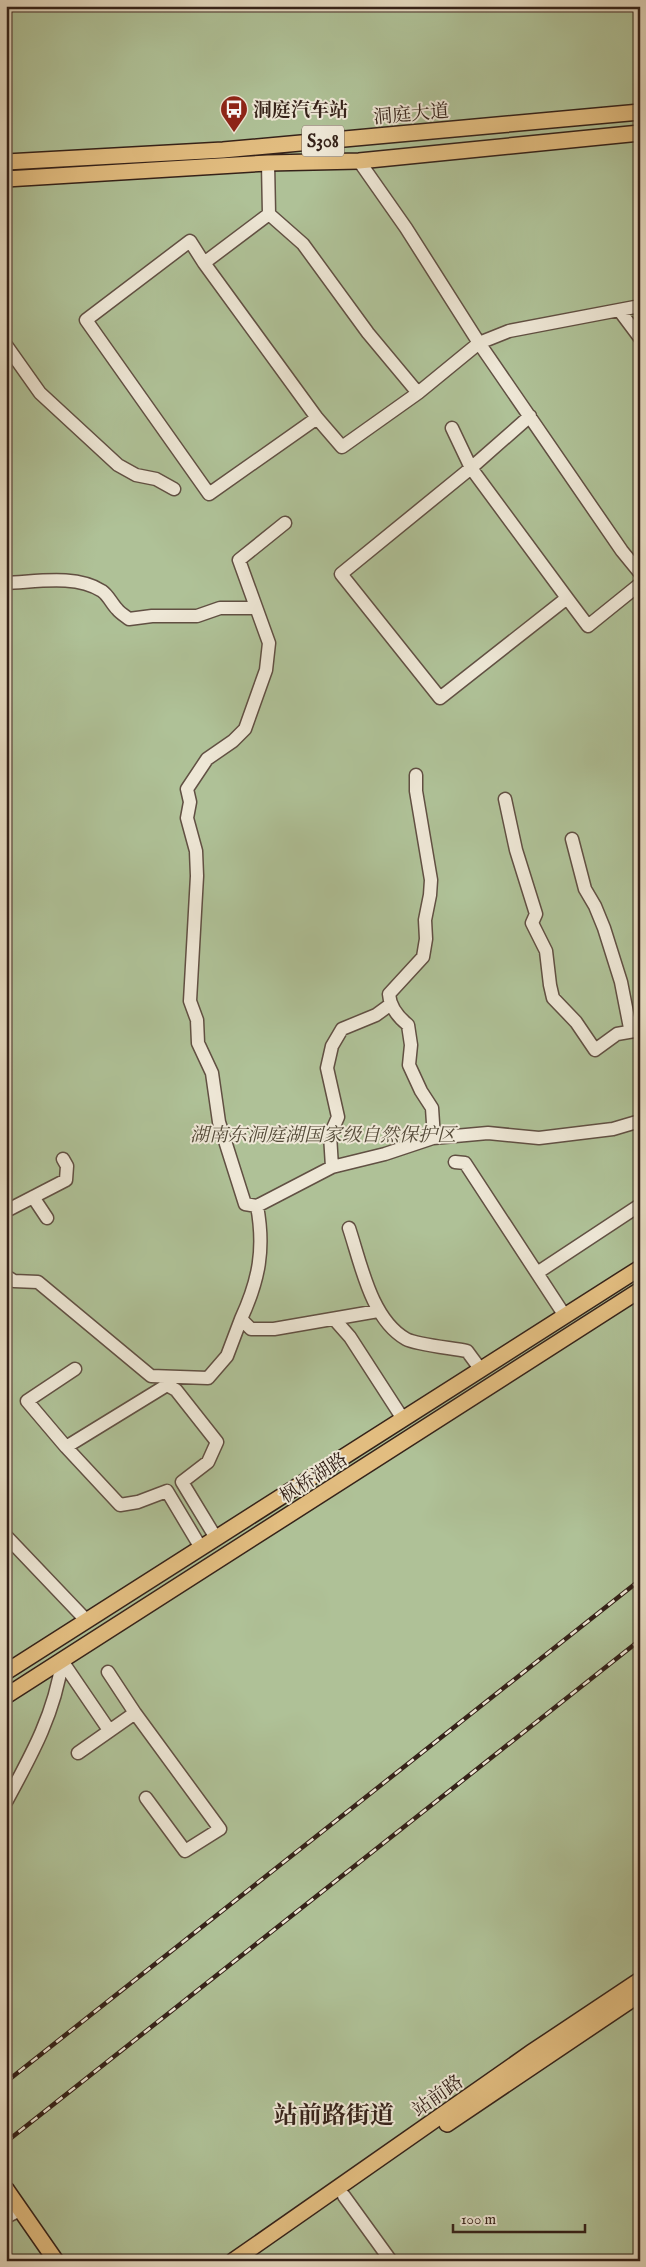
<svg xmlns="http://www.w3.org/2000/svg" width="646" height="2267" viewBox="0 0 646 2267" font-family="'IM FELL English','Noto Serif SC',serif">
  <rect width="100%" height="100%" fill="#e5dac0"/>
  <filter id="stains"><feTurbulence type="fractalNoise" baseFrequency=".004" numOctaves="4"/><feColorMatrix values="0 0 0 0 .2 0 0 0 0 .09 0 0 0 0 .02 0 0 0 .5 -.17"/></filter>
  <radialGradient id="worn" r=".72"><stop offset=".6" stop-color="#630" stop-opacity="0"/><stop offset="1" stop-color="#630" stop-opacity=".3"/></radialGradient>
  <path fill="#afc197" stroke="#727258" d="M6 6H640V2261H6Z"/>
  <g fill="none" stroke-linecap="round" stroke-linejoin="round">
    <g stroke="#615043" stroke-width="15">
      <path id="minor" d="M359 161 406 228 479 343 509 331 640 306
        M268 163 269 214 204 263 317 418 342 447 418 393 479 343 622 551 640 573
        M269 214 303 244 368 333 418 393
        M204 263 190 241 86 320 209 494 317 418
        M619 310 640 338
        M6 345 40 393 118 465 136 475 156 479 174 489
        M530 416 471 468 341 574 440 698 567 598 588 626 640 584
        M452 428 471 468 567 598
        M285 523 239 560 269 643 266 670 245 729 233 741 207 759 187 789 190 802 187 818 196 851 197 876 190 1001 197 1020 198 1043 212 1073 219 1122 245 1204 257 1206C265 1249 259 1280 241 1319L251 1329H274L378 1311
        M6 583C36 582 75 574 102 591 108 595 112 604 117 609 120 613 125 616 129 619L152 616H197L220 608H256
        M416 775V791L431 880 430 895 425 920 426 939 423 957 389 994C390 1007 398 1017 408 1025L411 1045 409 1065 421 1091 432 1108 434 1138
        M505 799 516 850 536 914 532 923 546 951 550 985 553 998 576 1022 595 1050 617 1034 640 1030
        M572 839 585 889 595 906 604 928 621 982 630 1028 640 1029
        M455 1162 465 1163 565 1316
        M332 1167 330 1135 338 1117 327 1068 332 1046 342 1029 376 1015 391 1004
        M33 1197 47 1218
        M257 1206 332 1167 385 1154 433 1138 488 1133 539 1138 613 1129 640 1121
        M6 1211 66 1180 67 1166 63 1159
        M349 1228C361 1264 371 1319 406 1339 417 1345 453 1348 467 1351L481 1370
        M537 1273 640 1205
        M6 1276 14 1281 38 1282 151 1376 208 1378 227 1356 241 1319
        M335 1320 350 1337 403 1419
        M66 1447 27 1401 75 1369
        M6 1536 87 1621
        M201 1548 167 1491 138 1502 120 1505 66 1447 167 1385 176 1390 217 1442 208 1462 182 1482 216 1538
        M62 1661 109 1730
        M135 1713 220 1829 185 1851 146 1798
        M78 1753 135 1713 108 1672
        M6 1802C31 1756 55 1713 62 1661
        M344 2196 391 2261
        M6 2217 20 2210"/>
    </g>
    <g stroke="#352219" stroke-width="18">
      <path id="major" d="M6 162 223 150 640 112
        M6 179 268 163 359 161 640 133
        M6 1672 640 1268
        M6 1696 640 1290
        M447 2124 640 1994
        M6 2189 56 2261
        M233 2261 532 2052 640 1980"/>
    </g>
    <use href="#minor" stroke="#eee7d6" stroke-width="12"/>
    <use href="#major" stroke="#e2bd80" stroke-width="15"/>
    <g stroke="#352219" stroke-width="4.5">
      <path id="rail" d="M6 2082 640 1580
        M6 2142 640 1640"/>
    </g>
    <use href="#rail" stroke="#eee7d6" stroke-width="2.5" stroke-dasharray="8" stroke-linecap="butt"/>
  </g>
  <defs>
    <g id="bus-pin" transform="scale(1.4375)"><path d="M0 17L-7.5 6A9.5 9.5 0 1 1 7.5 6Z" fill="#8f2418" stroke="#eee7d6"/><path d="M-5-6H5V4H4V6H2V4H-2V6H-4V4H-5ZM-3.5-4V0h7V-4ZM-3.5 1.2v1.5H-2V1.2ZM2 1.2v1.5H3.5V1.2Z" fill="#fff"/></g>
  </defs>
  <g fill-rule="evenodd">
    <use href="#bus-pin" x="234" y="109"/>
  </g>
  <g text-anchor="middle" stroke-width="4" stroke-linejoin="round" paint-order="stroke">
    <rect fill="#eee7d6" stroke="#6c5d52" stroke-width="1" x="302" y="125.5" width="42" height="31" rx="4"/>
    <g font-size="18" font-weight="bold" fill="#352219">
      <text x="323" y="147">S308</text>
    </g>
    <g font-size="19" font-weight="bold" fill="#352219" stroke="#eee7d6" text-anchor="start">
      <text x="253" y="116">洞庭汽车站</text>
    </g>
    <g font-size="19" fill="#352219" stroke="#eee7d6">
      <text transform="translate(411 113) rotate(-5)" y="7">洞庭大道</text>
      <text transform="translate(313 1477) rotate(-33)" y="7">枫桥湖路</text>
      <text transform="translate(437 2095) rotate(-35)" y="7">站前路</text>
    </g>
    <g font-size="19" font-style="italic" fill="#544a38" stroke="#eee7d6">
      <text x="323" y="1141">湖南东洞庭湖国家级自然保护区</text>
    </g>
    <g font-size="24" font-weight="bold" fill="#352219" stroke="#eee7d6">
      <text x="334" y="2123">站前路街道</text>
    </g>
  </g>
  <rect width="646" height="2267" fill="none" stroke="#e5dac0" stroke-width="25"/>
  <rect x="8" y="8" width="631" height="2252" fill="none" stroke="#352219" stroke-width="2.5"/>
  <rect x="12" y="12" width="621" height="2242" fill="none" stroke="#352219"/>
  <path d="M453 2224v8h132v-8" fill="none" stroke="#352219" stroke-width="2.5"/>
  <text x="461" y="2224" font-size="15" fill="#352219" stroke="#eee7d6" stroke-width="4" paint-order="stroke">100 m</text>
  <rect width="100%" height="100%" filter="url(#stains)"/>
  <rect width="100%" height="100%" fill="url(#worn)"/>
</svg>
